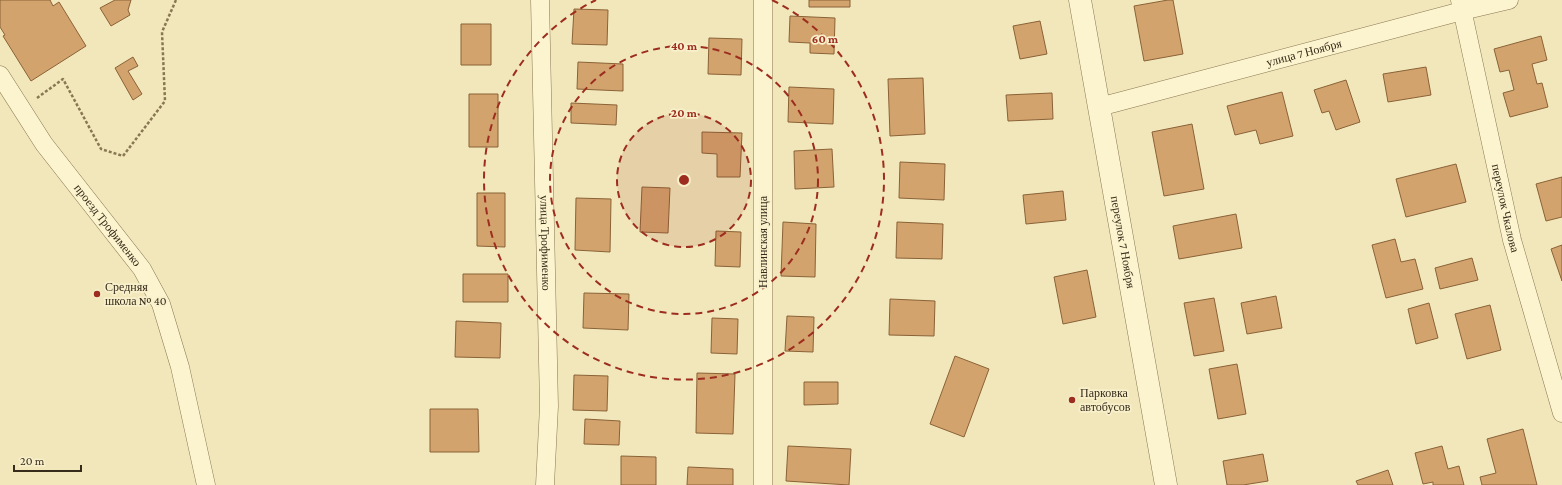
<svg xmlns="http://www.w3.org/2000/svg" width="1562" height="485" viewBox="0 0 1562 485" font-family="'Crimson Pro',serif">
  <rect width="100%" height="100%" fill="#f1e7ba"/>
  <path fill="#d3a36d" stroke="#8a6237" d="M0 0H50L53 6 59 2 86 46 31 81 3 36 5 35 0 27Z
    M115 0H131L128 10 130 15 111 26 100 8Z
    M809 0H850V7H809Z
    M1168 0H1173L1183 54 1144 61 1134 6Z
    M574 9 608 10 607 45 572 44Z
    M790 16 835 18 834 54 810 53V43L789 42Z
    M1040 21 1047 54 1020 59 1013 26Z
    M461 24H491V65H461Z
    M1541 36 1547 60 1532 64 1537 84 1542 83 1548 107 1510 117 1503 93 1514 90 1509 70 1500 72 1494 49Z
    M709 38 742 39 741 75 708 74Z
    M133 57 138 66 128 71 142 94 133 100 115 68Z
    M578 62 623 64V91L577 89Z
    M1426 67 1431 95 1388 102 1383 74Z
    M923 78 925 134 890 136 888 79Z
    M1346 80 1360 122 1336 130 1329 111 1322 113 1314 90Z
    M789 87 834 89 833 124 788 122Z
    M1282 92 1293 136 1260 144 1256 130 1235 135 1227 106Z
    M1052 93 1053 119 1008 121 1006 95Z
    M469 94H498V147H469Z
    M571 103 617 105 616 125 571 123Z
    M1192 124 1204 189 1164 196 1152 132Z
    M702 132 742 133 740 177H717V154L702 153Z
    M832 149 834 187 795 189 794 151Z
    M900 162 945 164 944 200 899 198Z
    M1456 164 1466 202 1406 217 1396 179Z
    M1562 177V217L1546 221 1536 184Z
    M642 187 670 188 668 233 640 232Z
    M1063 191 1066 220 1026 224 1023 195Z
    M477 193H505V247L477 246Z
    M576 198 611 199 610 252 575 250Z
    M1236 214 1242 248 1179 259 1173 226Z
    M783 222 816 224 815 277 781 276Z
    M897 222 943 224 942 259 896 258Z
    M716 231 741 232 740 267 715 266Z
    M1395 239 1401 262 1415 259 1423 289 1386 298 1372 245Z
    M1562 245V281L1551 249Z
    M1472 258 1478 280 1440 289 1435 268Z
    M1087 270 1096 317 1063 324 1054 277Z
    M463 274H508V302H463Z
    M584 293 629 294 628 330 583 328Z
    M1276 296 1282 328 1247 334 1241 303Z
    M1214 298 1224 351 1194 356 1184 303Z
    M890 299 935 301 934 336 889 335Z
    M1429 303 1438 338 1416 344 1408 309Z
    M1490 305 1501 350 1467 359 1455 314Z
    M787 316 814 317 813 352 785 351Z
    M712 318 738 319 737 354 711 353Z
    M456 321 501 323 500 358 455 357Z
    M955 356 989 369 964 437 930 424Z
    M1237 364 1246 414 1218 419 1209 369Z
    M697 373 735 374 733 434 696 433Z
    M574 375 608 376 607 411 573 410Z
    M804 382H838V404L804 405Z
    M430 409H478L479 452H430Z
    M585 419 620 421 619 445 584 444Z
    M1523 429 1537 485H1482L1480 477 1496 473 1487 439Z
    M788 446 851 449 849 485 786 481Z
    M1442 446 1448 469 1459 466 1464 485H1433V482L1423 484 1415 453Z
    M1263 454 1268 481 1243 485H1227L1223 461Z
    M621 456 656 457V485H621Z
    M688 467 733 469V485H687Z
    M1388 470 1393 485H1358L1356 481Z"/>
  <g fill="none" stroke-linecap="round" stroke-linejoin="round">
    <g stroke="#897753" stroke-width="19">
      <g id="minor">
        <path id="s1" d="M540 0 549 406 545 485"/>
        <path id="s2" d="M1460 0 1512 240 1562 413"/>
        <path id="s3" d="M0 75 44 144 142 269 161 304 180 367 206 485"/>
        <path id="s4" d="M1099 107 1462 11 1509 0"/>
        <path d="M763 485V0"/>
      </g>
    </g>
    <g stroke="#897753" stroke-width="23">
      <g id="tertiary">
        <path id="s5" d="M1080 0 1166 485"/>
      </g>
    </g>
    <path stroke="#897753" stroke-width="2.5" stroke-dasharray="3 2" stroke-linecap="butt" d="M37 98 63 79 101 149 123 156 165 101 162 32 176 0"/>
    <use href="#minor" stroke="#fcf4ce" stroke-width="18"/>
    <use href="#tertiary" stroke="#fcf4ce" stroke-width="22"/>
  </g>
  <circle cx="684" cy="180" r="67" fill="#9d2d1f" fill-opacity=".12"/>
  <g fill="none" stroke="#9d2d1f" stroke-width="2" stroke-dasharray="7 5">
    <circle cx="684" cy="180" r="67"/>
    <circle cx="684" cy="180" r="134"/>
    <path d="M772 0A200 200 0 1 1 596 0"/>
  </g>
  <g fill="#9d2d1f" stroke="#f8f0cb" stroke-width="1.5">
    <circle cx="97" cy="294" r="4"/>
    <circle cx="1072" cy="400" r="4"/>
  </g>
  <g text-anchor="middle" stroke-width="3.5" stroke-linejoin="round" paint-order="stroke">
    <g font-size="12" fill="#372b1a" stroke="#f8f0cb">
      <text dy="4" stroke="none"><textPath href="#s4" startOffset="212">улица 7 Ноября</textPath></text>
      <text dy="4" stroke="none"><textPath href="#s2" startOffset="213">переулок Чкалова</textPath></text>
      <text dy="4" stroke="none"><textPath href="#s3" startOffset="185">проезд Трофименко</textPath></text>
      <text transform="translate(763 242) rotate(-90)" y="4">Навлинская улица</text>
      <text dy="4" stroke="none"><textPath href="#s1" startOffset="243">улица Трофименко</textPath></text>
      <text dy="4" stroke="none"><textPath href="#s5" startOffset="246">переулок 7 Ноября</textPath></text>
    </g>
    <g font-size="12" fill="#372b1a" stroke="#f8f0cb" text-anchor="start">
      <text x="105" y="291">Средняя<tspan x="105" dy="14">школа № 40</tspan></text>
      <text x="1080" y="397">Парковка<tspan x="1080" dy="14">автобусов</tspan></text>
    </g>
  </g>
  <circle cx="684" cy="180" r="6" fill="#9d2d1f" stroke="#f8f0cb" stroke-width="2"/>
  <g font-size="12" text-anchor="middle" font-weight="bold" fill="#9d2d1f" stroke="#f8f0cb" stroke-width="3.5" stroke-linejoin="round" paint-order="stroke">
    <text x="825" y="43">60 m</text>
    <text x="684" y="50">40 m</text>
    <text x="684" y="117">20 m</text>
  </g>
  <path d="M14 465v6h67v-6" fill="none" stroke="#372b1a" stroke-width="2"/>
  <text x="20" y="465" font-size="12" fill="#372b1a" stroke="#f8f0cb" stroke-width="3" paint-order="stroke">20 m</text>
</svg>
